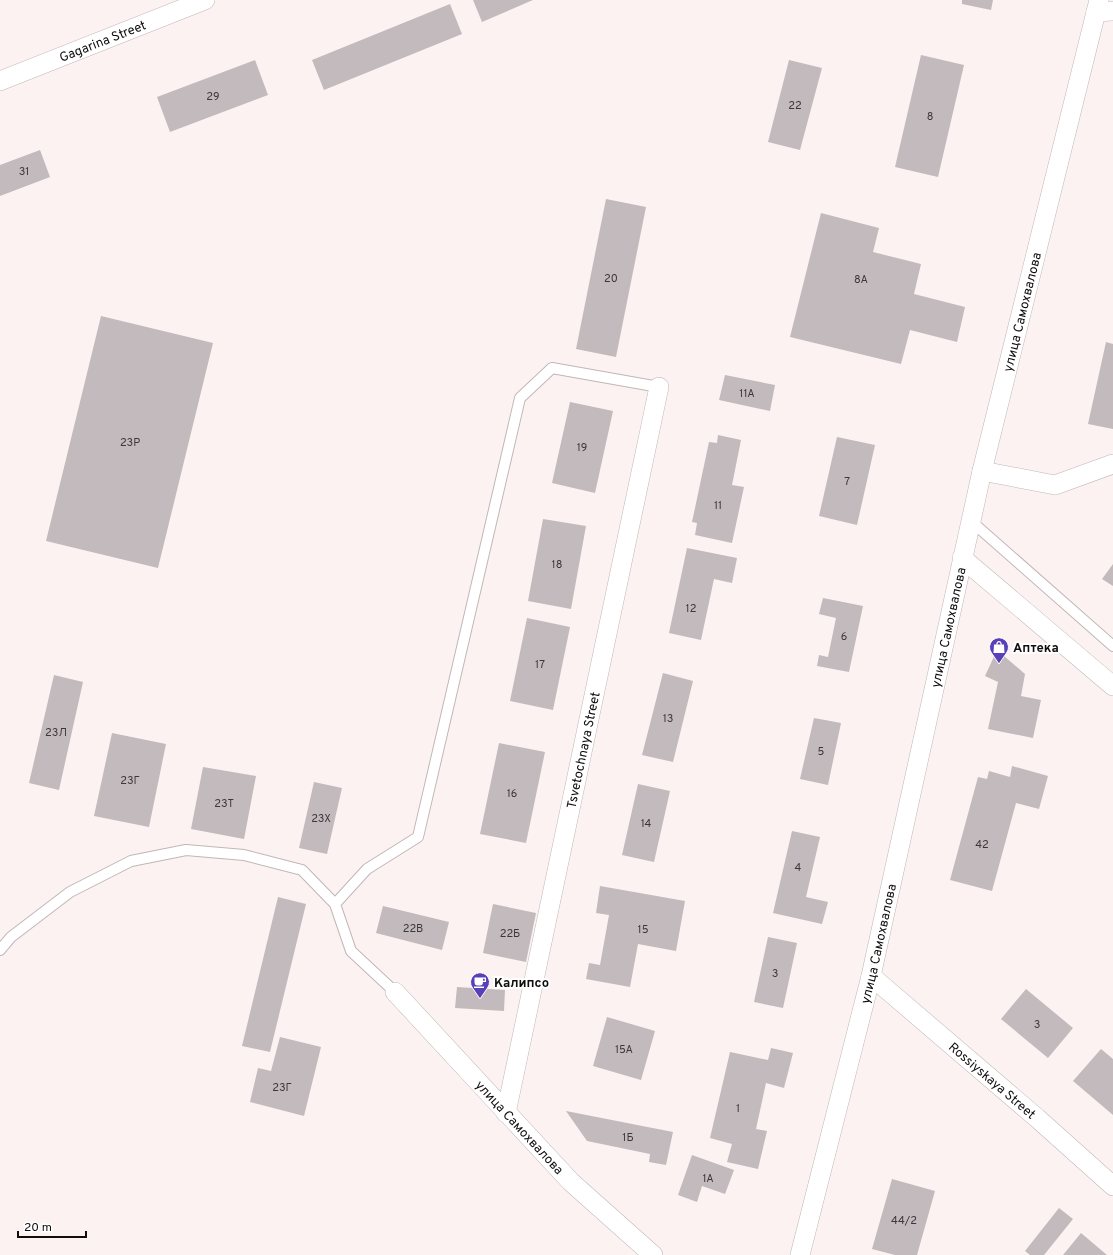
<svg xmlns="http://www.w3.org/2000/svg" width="1113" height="1255" viewBox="0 0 1113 1255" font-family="Overpass,sans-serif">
  <rect width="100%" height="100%" fill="#fcf2f2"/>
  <path fill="#c2babc" d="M473 0H533L482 22Z
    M962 0H993L991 10 962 4Z
    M450 4 462 34 324 90 312 60Z
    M921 55 964 65 938 177 895 167Z
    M255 60 268 95 170 132 157 97Z
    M789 60 822 68 800 150 768 142Z
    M40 150 50 177 0 196V165Z
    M606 199 646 207 616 357 576 349Z
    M821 213 879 228 873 252 921 264 914 294 965 307 957 342 910 330 901 364 790 337Z
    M101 316 213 343 158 568 46 541Z
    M1106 342 1113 344V429L1088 424Z
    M725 375 775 385 770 411 719 400Z
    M570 402 613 411 595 493 552 483Z
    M718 435 741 440 732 485 744 487 732 543 695 535 697 523 692 522 709 442 717 443Z
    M837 437 875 445 857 525 819 516Z
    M543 519 586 526 571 609 528 601Z
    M687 548 737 558 732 583 714 579 701 640 669 633Z
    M1113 564V586L1102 579Z
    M823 598 863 606 849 672 817 666 819 655 828 657 836 618 819 614Z
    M527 618 570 627 553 710 510 701Z
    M997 650 1025 674 1021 696 1041 700 1033 738 988 729 998 682 985 676Z
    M663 673 693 681 673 762 642 755Z
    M54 675 83 682 59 790 29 783Z
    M814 718 841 723 828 785 800 779Z
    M112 733 166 744 149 827 94 816Z
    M499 743 545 752 526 843 480 834Z
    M1012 766 1048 776 1039 809 1016 803 992 891 950 880 978 777 987 779 989 771 1010 777Z
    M203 767 256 776 244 839 191 829Z
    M314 782 342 788 327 854 299 848Z
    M638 784 670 791 654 862 622 855Z
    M792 831 820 837 806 897 828 902 822 924 773 913Z
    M600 886 685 901 676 951 638 944 630 987 586 979 589 963 600 965 609 915 596 913Z
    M278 897 306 904 270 1052 242 1046Z
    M493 904 536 913 526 962 483 953Z
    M383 906 449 922 442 950 376 933Z
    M768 937 797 943 783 1008 754 1002Z
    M457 987 505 990 504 1011 455 1008Z
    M1026 989 1073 1028 1048 1058 1001 1019Z
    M607 1017 655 1031 641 1080 593 1066Z
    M280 1037 321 1047 304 1116 250 1102 258 1068 271 1071Z
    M771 1048 793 1053 784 1088 766 1083 756 1129 767 1131 758 1169 727 1162 732 1144 710 1138 730 1052 768 1060Z
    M1101 1049 1113 1059V1115L1073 1081Z
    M566 1111 673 1132 666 1165 649 1162 650 1154 587 1141Z
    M692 1155 734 1170 725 1194 702 1186 697 1202 678 1195Z
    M892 1179 935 1191 917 1255H895L872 1249Z
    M1059 1208 1073 1219 1044 1255H1030L1025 1251Z
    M1081 1233 1107 1255H1063Z"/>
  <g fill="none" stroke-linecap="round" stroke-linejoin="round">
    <g stroke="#c0b7b7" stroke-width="12">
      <path id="service" d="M971 521 1113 646
        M335 904 367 869 418 837 520 398 552 368 659 387
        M0 950 11 937 70 892 131 861 186 850 244 855 302 870 335 904 351 951 395 992"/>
    </g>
    <g stroke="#c0b7b7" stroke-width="20">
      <g id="minor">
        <path d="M1096 12 1113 11"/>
        <path id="s1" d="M0 81 205 0"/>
        <path d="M982 471 1055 485 1113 464"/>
        <path d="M962 558 1113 686"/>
        <path id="s2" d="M871 976 1037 1118 1113 1186"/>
        <path id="s3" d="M395 992 571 1182 653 1255"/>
        <path id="s4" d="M506 1113 659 387"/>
        <path id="s5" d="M800 1255 871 976 982 471 1099 0"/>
      </g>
    </g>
    <use href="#service" stroke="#fff" stroke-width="10"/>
    <use href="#minor" stroke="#fff" stroke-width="19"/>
  </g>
  <defs>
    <g id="shop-pin" transform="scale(1)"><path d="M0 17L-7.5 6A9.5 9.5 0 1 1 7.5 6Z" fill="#5740b8" stroke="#fff"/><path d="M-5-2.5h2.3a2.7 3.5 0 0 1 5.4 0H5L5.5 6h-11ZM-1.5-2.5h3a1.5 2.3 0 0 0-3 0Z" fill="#fff"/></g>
    <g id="cafe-pin" transform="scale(1)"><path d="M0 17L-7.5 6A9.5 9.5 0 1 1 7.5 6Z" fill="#5740b8" stroke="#fff"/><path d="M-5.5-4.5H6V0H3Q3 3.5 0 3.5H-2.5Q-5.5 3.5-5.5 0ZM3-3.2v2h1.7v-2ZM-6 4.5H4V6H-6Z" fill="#fff"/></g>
  </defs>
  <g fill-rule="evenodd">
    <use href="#shop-pin" x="999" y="647"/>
    <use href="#cafe-pin" x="480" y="982"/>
  </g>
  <g text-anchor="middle" stroke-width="4" stroke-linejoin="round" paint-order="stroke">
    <g font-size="11" fill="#3c3839">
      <text x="213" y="100">29</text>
      <text x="795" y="109">22</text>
      <text x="930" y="120">8</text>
      <text x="24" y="175">31</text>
      <text x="611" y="282">20</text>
      <text x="861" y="283">8А</text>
      <text x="747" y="397">11А</text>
      <text x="130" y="446">23Р</text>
      <text x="582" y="451">19</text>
      <text x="847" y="485">7</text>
      <text x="718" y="509">11</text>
      <text x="557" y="568">18</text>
      <text x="691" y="612">12</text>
      <text x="844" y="640">6</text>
      <text x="540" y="668">17</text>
      <text x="668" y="722">13</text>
      <text x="56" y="736">23Л</text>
      <text x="821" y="755">5</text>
      <text x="130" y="784">23Г</text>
      <text x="512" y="797">16</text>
      <text x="224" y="807">23Т</text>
      <text x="321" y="822">23Х</text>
      <text x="646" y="827">14</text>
      <text x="982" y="848">42</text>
      <text x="798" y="871">4</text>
      <text x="413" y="932">22В</text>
      <text x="643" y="933">15</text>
      <text x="510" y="937">22Б</text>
      <text x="775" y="977">3</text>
      <text x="1037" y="1028">3</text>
      <text x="624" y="1053">15А</text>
      <text x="282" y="1091">23Г</text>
      <text x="738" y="1112">1</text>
      <text x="628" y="1141">1Б</text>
      <text x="708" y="1182">1А</text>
      <text x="904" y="1224">44/2</text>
    </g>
    <g font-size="13" fill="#100d0d" stroke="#fff">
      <text dy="5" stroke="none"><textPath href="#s1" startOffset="110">Gagarina Street</textPath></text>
      <text dy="5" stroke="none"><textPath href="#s5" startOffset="969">улица Самохвалова</textPath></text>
      <text dy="5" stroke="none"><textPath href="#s5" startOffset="645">улица Самохвалова</textPath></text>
      <text dy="5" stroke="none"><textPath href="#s4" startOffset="371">Tsvetochnaya Street</textPath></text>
      <text dy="5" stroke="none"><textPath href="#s5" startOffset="321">улица Самохвалова</textPath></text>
      <text dy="5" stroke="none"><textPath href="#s2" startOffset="160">Rossiyskaya Street</textPath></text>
      <text dy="5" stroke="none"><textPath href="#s3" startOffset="184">улица Самохвалова</textPath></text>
    </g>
    <g font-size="13" font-weight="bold" fill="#100d0d" stroke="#fff" text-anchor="start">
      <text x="1013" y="652">Аптека</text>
      <text x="494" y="987">Калипсо</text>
    </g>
  </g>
  <path d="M18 1231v6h68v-6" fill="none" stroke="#100d0d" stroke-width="2"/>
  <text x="24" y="1231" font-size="12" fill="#100d0d" stroke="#ffffff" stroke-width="3" paint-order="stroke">20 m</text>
</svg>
